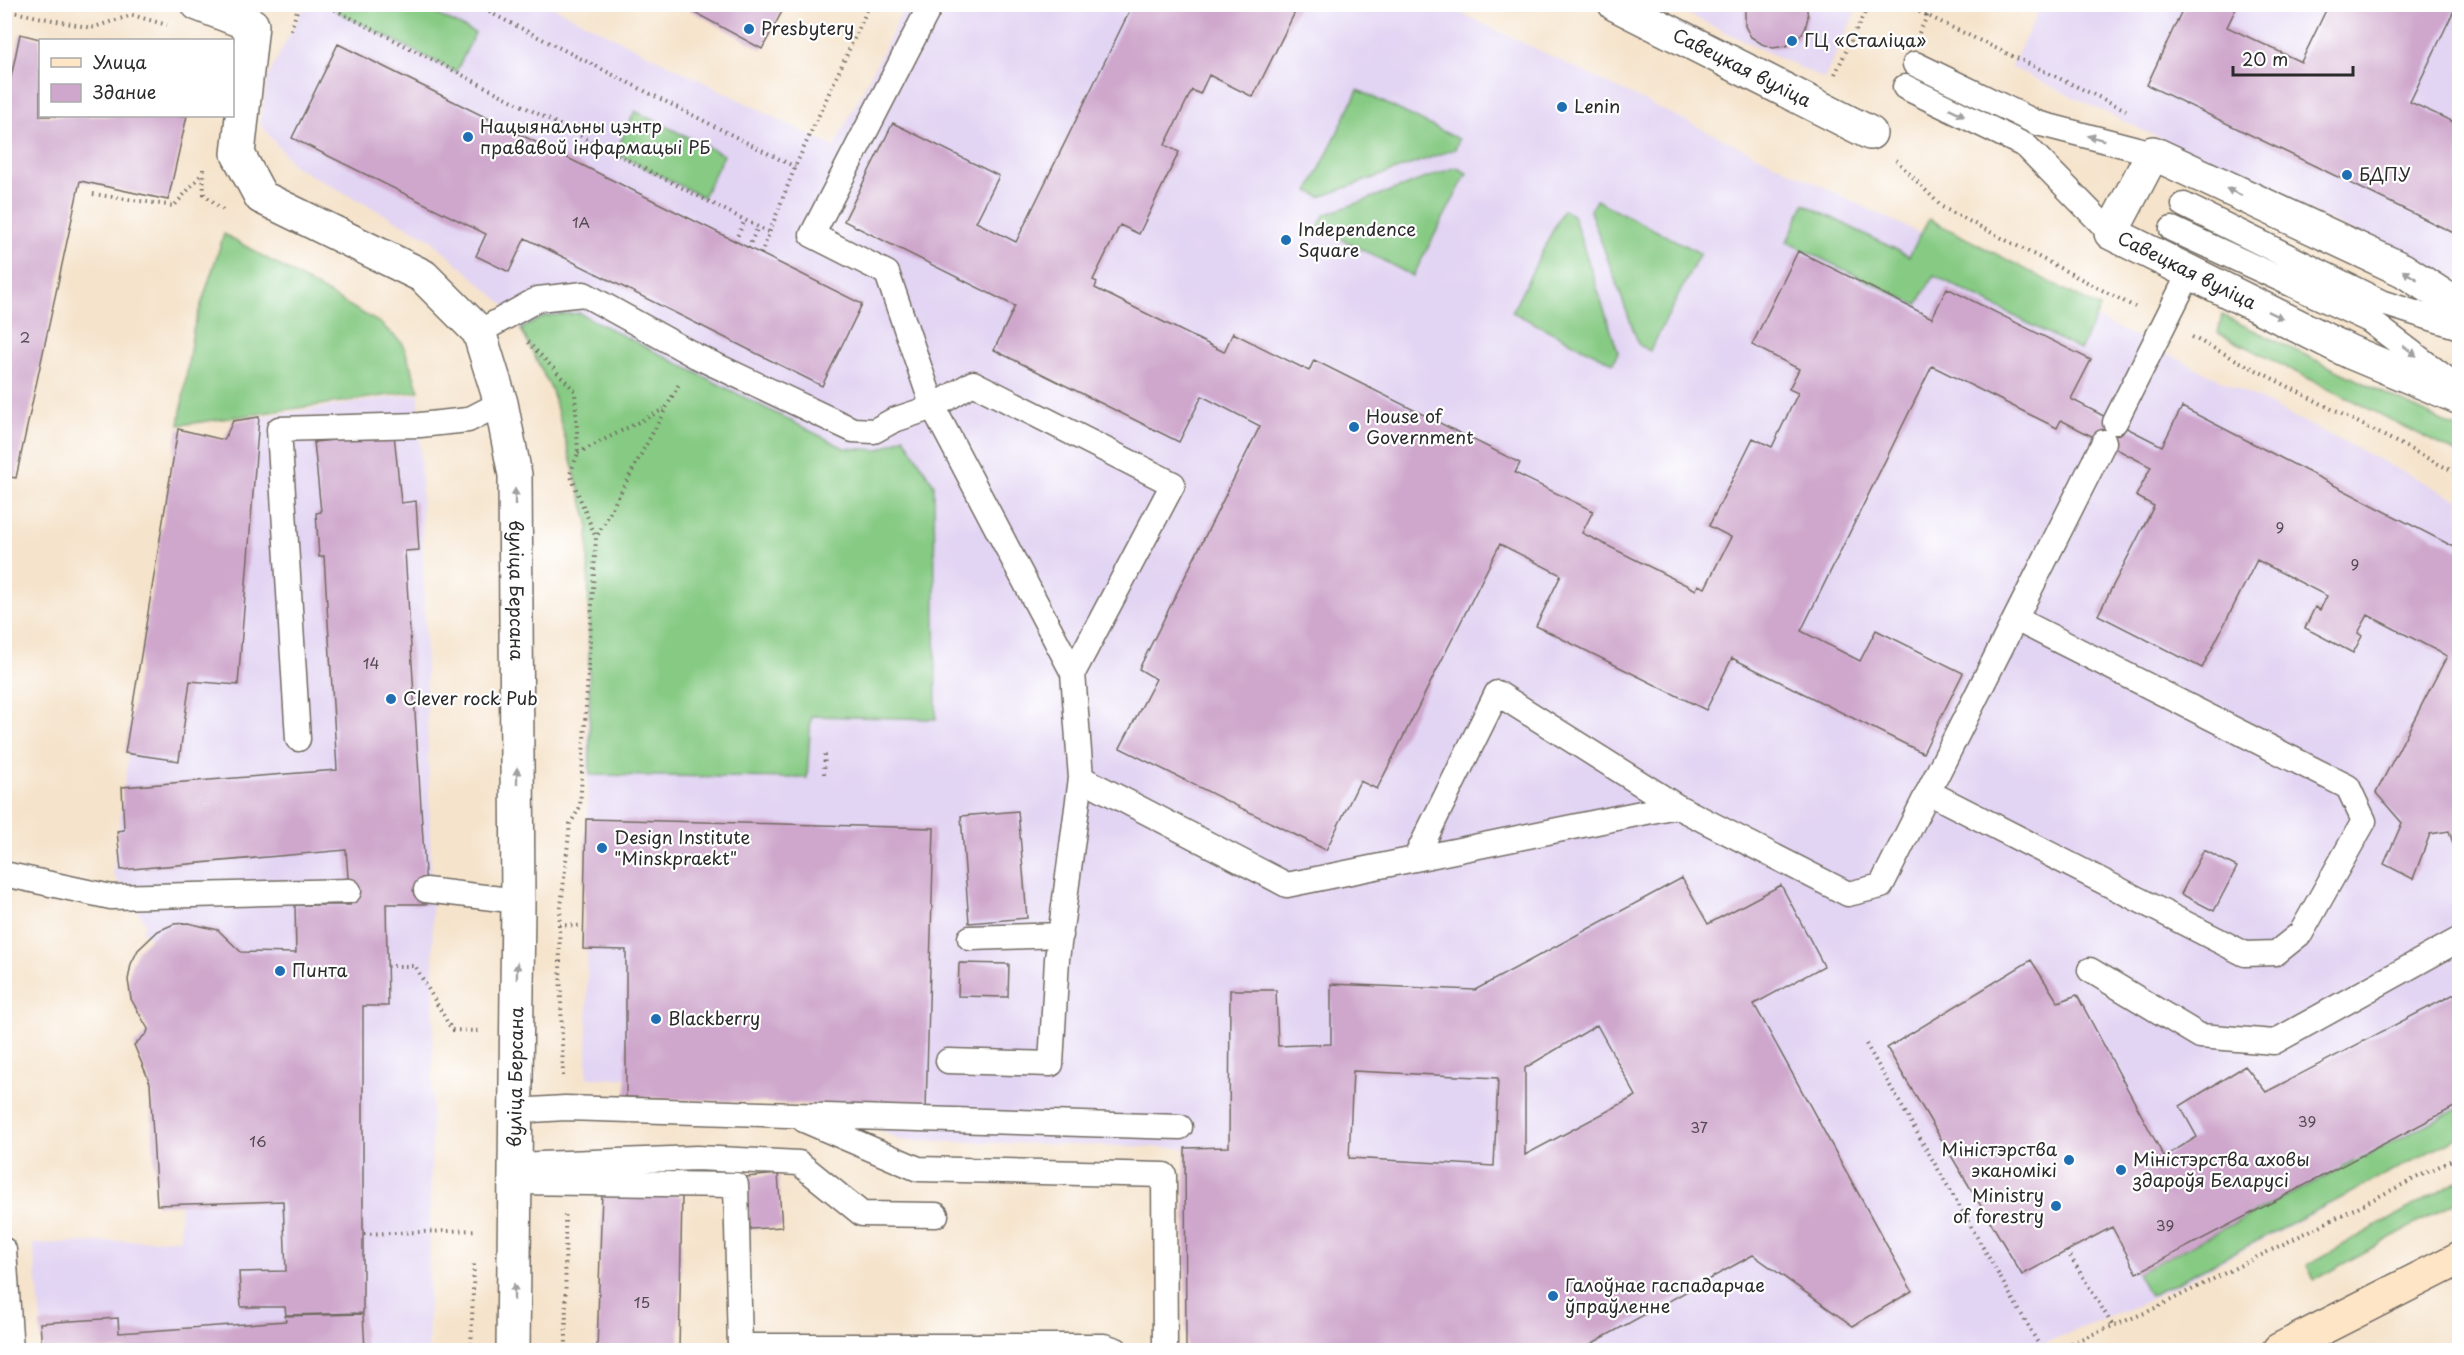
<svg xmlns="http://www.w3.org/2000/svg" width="2464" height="1355" viewBox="0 0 2464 1355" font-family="'Playpen Sans',sans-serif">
  <rect width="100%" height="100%" fill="#fff"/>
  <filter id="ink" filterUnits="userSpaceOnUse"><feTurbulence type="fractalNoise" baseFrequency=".0167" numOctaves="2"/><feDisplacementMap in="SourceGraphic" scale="12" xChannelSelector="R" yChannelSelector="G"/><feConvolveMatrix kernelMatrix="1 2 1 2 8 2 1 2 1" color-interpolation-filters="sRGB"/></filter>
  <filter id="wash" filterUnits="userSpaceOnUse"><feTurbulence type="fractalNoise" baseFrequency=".008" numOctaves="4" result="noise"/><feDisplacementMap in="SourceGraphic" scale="24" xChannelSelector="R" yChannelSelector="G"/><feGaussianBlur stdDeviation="1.35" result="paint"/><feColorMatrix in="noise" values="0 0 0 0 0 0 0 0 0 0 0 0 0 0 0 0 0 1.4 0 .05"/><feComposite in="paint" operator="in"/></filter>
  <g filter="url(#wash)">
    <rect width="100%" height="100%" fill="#f5e3cb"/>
    <path fill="#e2d4f3" d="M305 5H549L834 147 906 5H1444L2107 323 2459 500V1137L2141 1304 2044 1343 2016 1350H1186L1185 1148 899 1140 795 1081 587 1078 588 522 552 391 511 311 429 238 294 166 260 124 267 79Z
      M1669 5H1859L1824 79Z
      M2042 5H2459V282L2011 67Z
      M419 394 434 985 428 1350H44L33 1244 180 1239 182 1083 155 940 142 932 146 923 113 874 140 663 190 681 243 419Z"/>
    <path fill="#86ca83" stroke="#587a57" stroke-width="1.5" d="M340 4 418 5 475 33 456 72 336 11Z
      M1358 90 1459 139 1455 149 1320 197 1309 191Z
      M635 111 724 155 703 197 615 153Z
      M1456 167 1467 173 1413 276 1318 227 1324 215Z
      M1596 200 1700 253 1650 351 1639 345 1590 211Z
      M1804 204 1909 256 1929 219 2100 308 2080 350 1934 275 1917 305 1787 242Z
      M1563 210 1573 215 1618 352 1613 363 1512 312Z
      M224 234 380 323 403 344 419 391 179 425 193 330Z
      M579 313 844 448 879 450 904 437 934 485 936 719 811 716 807 778 590 775 588 522 552 391 521 329 545 316Z
      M2222 315 2459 429V454L2218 333Z
      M2459 1108V1137L2150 1296 2137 1273Z
      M2459 1180V1200L2314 1280 2307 1265Z"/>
    <g id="blocks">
      <path fill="#cfa7cc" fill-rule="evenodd" d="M690 4H786L762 49 688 9Z
        M1133 4H1299L1253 97 1209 75 1200 94 1192 90 1165 145 1179 152 1139 234 1120 225 1093 280 1097 282 1095 288 1224 352 1233 333 1309 371 1314 360 1520 463 1515 473 1593 511 1582 533 1696 590 1698 585 1705 588 1731 537 1709 526 1753 438 1772 447 1798 393 1789 389 1799 369 1752 345 1798 251 1932 318 1947 288 2091 360 2071 399 2115 422 2162 446 2182 407 2460 550V864L2449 831 2430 834 2413 879 2384 864 2402 823 2376 793 2447 656 2368 615 2358 633 2362 636 2353 653 2305 628 2315 607 2320 610 2327 596 2257 560 2202 668 2098 615 2154 506 2136 496 2151 467 2061 420 2057 428 1932 366 1801 631 1860 661 1876 630 1963 673 1923 753 1732 658 1706 710 1536 626 1561 575 1500 544 1377 789 1360 781 1326 850 1120 748 1156 679 1139 669 1260 426 1202 396 1179 442 994 350 1015 306 844 221 893 123 999 176 976 222 1016 242Z
        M1745 4H1806L1808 17 1805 29 1797 40 1786 46 1773 48 1762 44 1751 37 1745 26Z
        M2185 4H2238L2227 27 2301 62 2329 4H2457L2410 102 2460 125V236L2147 85Z
        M20 34 40 39V116H187L168 200 80 181 16 478 4 476V86L9 87Z
        M338 44 862 304 822 386 525 238 509 272 476 256 486 234 292 138Z
        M259 417 238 685 190 681 179 761 125 753 178 429 224 440 233 421Z
        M394 434 401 503 416 501 419 550 405 551 427 904H386L388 1006H363V1313L286 1315 285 1307H241L239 1272 286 1271 283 1201 157 1205 150 1083 134 1045 147 1033 148 1029 131 999 128 980 131 964 138 950 158 931 174 924 188 923 218 930 241 952 296 953 295 905H350L346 850 121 870 117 831 124 830 122 787 337 770 324 556 319 557 316 513 321 512 314 442Z
        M1018 811 1027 918 969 923 961 816Z
        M586 819 934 828 926 1109 626 1097V950L583 949Z
        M2204 850 2237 867 2214 911 2181 894Z
        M1682 878 1708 924 1781 885 1824 966 1754 1004 1912 1291 1853 1326 1753 1255 1580 1350H1186L1185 1148 1229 1147 1230 990H1276L1278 1046 1331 1044V984L1475 990ZM1597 1025 1636 1096 1525 1155V1068ZM1353 1071 1498 1078 1494 1166 1349 1158Z
        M2031 960 2058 1002 2077 995 2164 1157 2197 1137 2180 1106 2245 1066 2266 1092 2460 991V1104L2137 1273 2112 1227 2022 1275 1887 1048Z
        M959 963 1009 964 1008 997 958 996Z
        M778 1174 782 1227 750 1229 746 1177Z
        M602 1191 682 1196 679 1350H597Z
        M363 1314 365 1350H42L40 1323 118 1318 119 1333 286 1321 285 1316Z"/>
    </g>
  </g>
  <g filter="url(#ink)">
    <use href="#blocks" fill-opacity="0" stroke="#726b63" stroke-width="1.5"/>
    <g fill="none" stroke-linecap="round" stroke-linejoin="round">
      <g stroke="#726b63" stroke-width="27">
        <path id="lane" d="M931 4 812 235 887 273 933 407 1073 673 1081 778 1287 885 1676 806 1848 894 1881 886 2104 442
          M1915 64 2037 123 2153 153
          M1905 87 2026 146 2111 233
          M2184 205 2383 303 2460 327
          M2172 229 2369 320 2460 389
          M479 332 538 299 584 294 696 356 853 430 874 431 894 420 933 407 973 383 1173 484 1073 673
          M2115 422 2190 272
          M298 739 279 429 420 425 468 420 501 403
          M1928 792 2245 954 2276 953 2301 933 2364 821 2348 787 2016 619
          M1415 859 1497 693 1676 806
          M4 874 111 897 349 891
          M426 890 518 901
          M970 938 1061 935
          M2090 970 2200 1036 2274 1042 2460 939
          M948 1061 1051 1064 1057 959 1081 778
          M515 1111 565 1108 1180 1127
          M804 1120 918 1169 1164 1175 1165 1350
          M514 1165 697 1158 799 1163 862 1214 936 1215
          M514 1182 736 1185 740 1346H1104L1116 1350
          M4 1250 11 1350"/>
      </g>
      <g stroke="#726b63" stroke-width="36">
        <g id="street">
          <path id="s1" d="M198 4 252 25 238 154 261 197 423 276 479 332 501 403 515 475 518 901 513 1350"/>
          <path id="s2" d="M1615 4 1870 133"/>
          <path id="s3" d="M2460 307 2403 270 2153 153 2111 233 2350 352 2460 398"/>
        </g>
      </g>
      <g stroke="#726b63" stroke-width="36">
        <path id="secondary" d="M2279 1350 2460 1258"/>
      </g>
      <path stroke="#726b63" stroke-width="4" stroke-dasharray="1.5 4.5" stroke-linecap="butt" d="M324 4 770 233
        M473 4 795 167
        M1903 4 2126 110
        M4 10 91 28 132 15 167 25
        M291 30 299 4
        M1919 33 1933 4
        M1835 74 1869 4
        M1896 160 1942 207 2135 307
        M203 169 204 194 223 210
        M93 194 174 206 201 175
        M735 241 745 220
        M748 248 758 227
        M761 254 795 167 870 4
        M2192 337 2460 475
        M528 342 575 391 578 453 570 474 596 538
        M578 453 664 409
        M824 774 825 754
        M559 925 584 926
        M387 966H415L452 1030 480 1031
        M1866 1044 2042 1350
        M563 1076 559 925 570 824 580 807 596 538 680 382
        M565 1215 566 1350
        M364 1234 477 1230
        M2067 1251 2113 1326
        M471 1350 474 1261
        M2054 1350 2147 1312 2460 1156"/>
      <use href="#lane" stroke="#fff" stroke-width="24"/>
      <use href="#street" stroke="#fff" stroke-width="33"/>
      <use href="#secondary" stroke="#fee5c5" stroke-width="33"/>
    </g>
    <defs><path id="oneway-solid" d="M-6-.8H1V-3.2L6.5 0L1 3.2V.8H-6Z" transform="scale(1.5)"/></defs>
    <g fill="#a0a0a0">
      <use href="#oneway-solid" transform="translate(1957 112) rotate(26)"/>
      <use href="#oneway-solid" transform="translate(2096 138) rotate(-165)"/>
      <use href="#oneway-solid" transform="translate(2234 192) rotate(-155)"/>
      <use href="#oneway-solid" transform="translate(2410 275) rotate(-148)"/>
      <use href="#oneway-solid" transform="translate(2275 315) rotate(26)"/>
      <use href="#oneway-solid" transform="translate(2410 351) rotate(37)"/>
      <use href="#oneway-solid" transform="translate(515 497) rotate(-90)"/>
      <use href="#oneway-solid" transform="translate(517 776) rotate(-90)"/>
      <use href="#oneway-solid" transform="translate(517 971) rotate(-89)"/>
      <use href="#oneway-solid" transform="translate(514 1292) rotate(-90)"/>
    </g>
  </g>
  <g fill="#1f6fb2" stroke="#fff" stroke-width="2">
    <circle cx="749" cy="29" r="6"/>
    <circle cx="1792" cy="41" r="6"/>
    <circle cx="1562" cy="107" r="6"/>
    <circle cx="468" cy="137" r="6"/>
    <circle cx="2347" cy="175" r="6"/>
    <circle cx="1286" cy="240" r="6"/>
    <circle cx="1354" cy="427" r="6"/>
    <circle cx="391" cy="699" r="6"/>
    <circle cx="602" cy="848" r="6"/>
    <circle cx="280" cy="971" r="6"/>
    <circle cx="656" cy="1019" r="6"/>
    <circle cx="2069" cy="1160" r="6"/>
    <circle cx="2121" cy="1170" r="6"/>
    <circle cx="2056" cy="1206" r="6"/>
    <circle cx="1553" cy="1296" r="6"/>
  </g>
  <g text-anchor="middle" stroke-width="4.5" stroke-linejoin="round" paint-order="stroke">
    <g font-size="15" fill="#544a53">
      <text x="581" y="228">1А</text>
      <text x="25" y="343">2</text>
      <text x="2280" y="533">9</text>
      <text x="2355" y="570">9</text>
      <text x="371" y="669">14</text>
      <text x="2307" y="1127">39</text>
      <text x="1699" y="1133">37</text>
      <text x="258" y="1147">16</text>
      <text x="2165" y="1231">39</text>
      <text x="642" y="1308">15</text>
    </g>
    <g font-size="18" fill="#2b2b2b" stroke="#fff" text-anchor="start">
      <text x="761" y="35">Presbytery</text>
      <text x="1804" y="47">ГЦ «Сталіца»</text>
      <text x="1574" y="113">Lenin</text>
      <text x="480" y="133">Нацыянальны цэнтр<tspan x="480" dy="21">прававой інфармацыі РБ</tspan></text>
      <text x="2359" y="181">БДПУ</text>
      <text x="1298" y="236">Independence<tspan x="1298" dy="21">Square</tspan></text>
      <text x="1366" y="423">House of<tspan x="1366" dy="21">Government</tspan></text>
      <text x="403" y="705">Clever rock Pub</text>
      <text x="614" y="844">Design Institute<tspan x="614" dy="21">"Minskpraekt"</tspan></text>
      <text x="292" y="977">Пинта</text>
      <text x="668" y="1025">Blackberry</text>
      <text x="2057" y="1156" text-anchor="end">Міністэрства<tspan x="2057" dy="21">эканомікі</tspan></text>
      <text x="2133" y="1166">Міністэрства аховы<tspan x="2133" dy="21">здароўя Беларусі</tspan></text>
      <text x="2044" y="1202" text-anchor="end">Ministry<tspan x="2044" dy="21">of forestry</tspan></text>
      <text x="1565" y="1292">Галоўнае гаспадарчае<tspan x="1565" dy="21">ўпраўленне</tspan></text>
    </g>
    <g font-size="18" fill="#2b2b2b" stroke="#fff">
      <text dy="6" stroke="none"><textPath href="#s2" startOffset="142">Савецкая вуліца</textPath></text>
      <text dy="6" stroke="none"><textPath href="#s3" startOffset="519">Савецкая вуліца</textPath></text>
      <text dy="6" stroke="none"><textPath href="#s1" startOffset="759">вуліца Берсана</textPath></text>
      <text transform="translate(516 1077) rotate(-89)" y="6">вуліца Берсана</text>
    </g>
  </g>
  <rect width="2464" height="1355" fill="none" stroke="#fff" stroke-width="24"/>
  <rect x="39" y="39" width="195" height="78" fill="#ffffff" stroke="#aaaaaa" stroke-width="1.5"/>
  <rect x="51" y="58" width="30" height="9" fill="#fee5c5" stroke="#aaaaaa" stroke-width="1.5"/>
  <text x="93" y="69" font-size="18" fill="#2b2b2b">Улица</text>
  <rect x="51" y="84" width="30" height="18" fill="#cfa7cc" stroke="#aaaaaa" stroke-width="1.5"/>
  <text x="93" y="99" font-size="18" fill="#2b2b2b">Здание</text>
  <path d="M2233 66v9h120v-9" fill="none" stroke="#2b2b2b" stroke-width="3"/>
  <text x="2242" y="66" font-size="18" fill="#2b2b2b" stroke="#ffffff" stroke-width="4.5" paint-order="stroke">20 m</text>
</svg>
